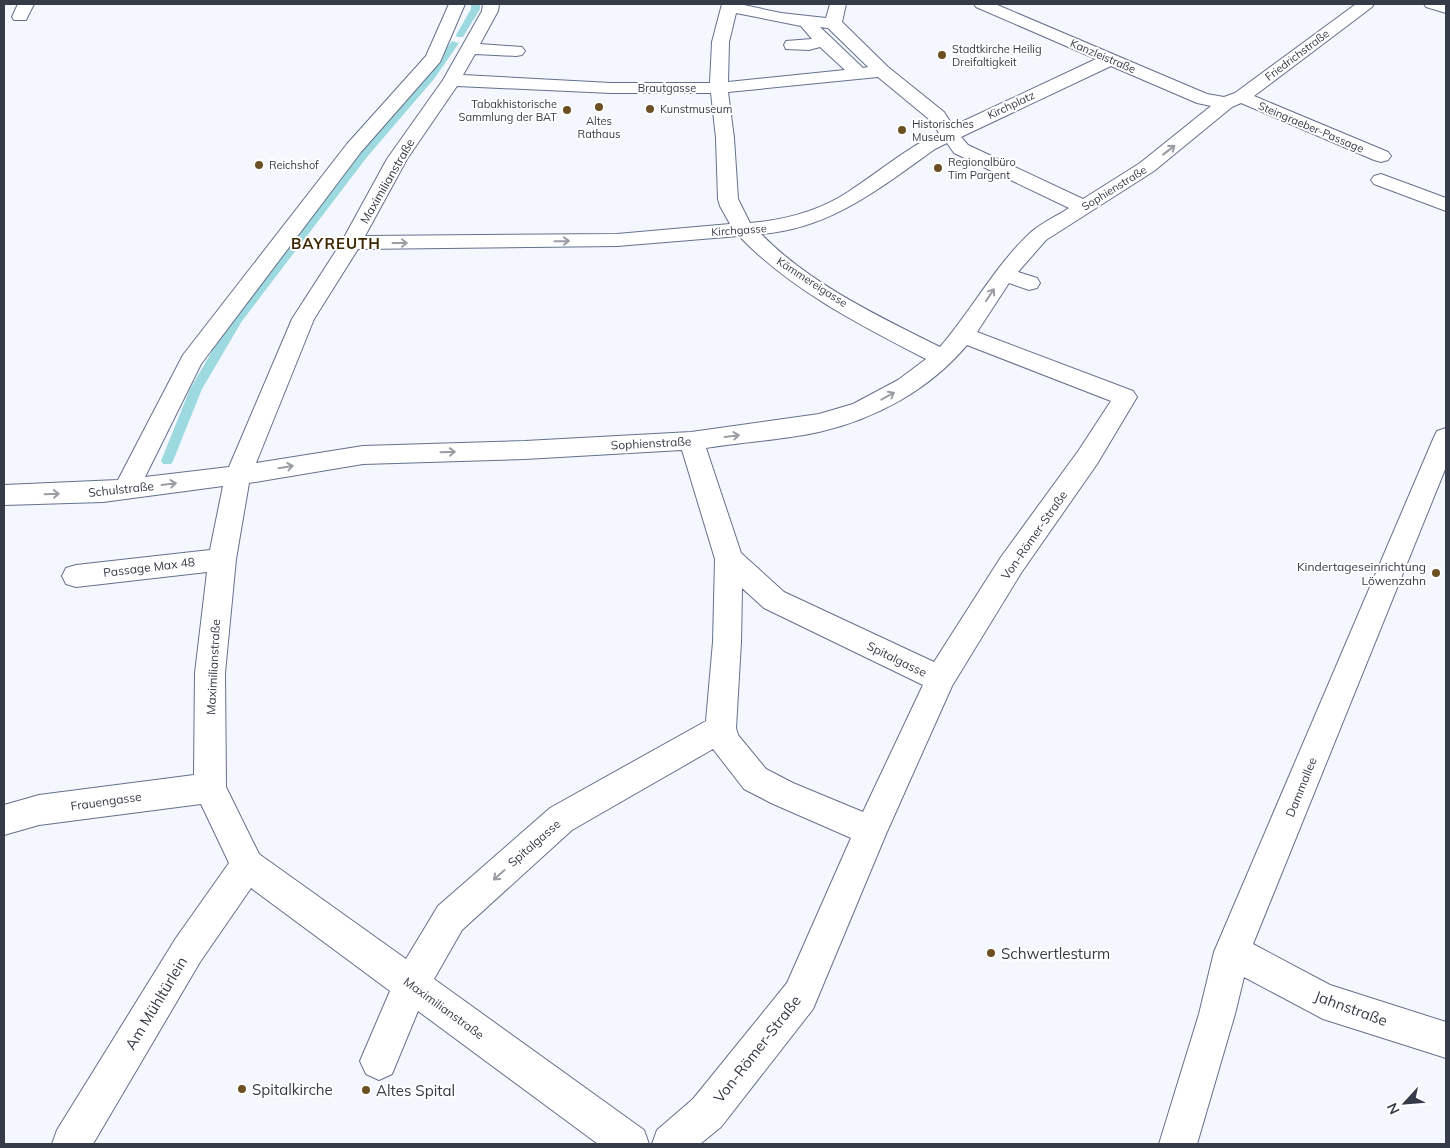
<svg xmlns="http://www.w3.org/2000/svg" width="1450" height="1148" font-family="Mulish,sans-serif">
	<rect width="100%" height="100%" fill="#f5f7fe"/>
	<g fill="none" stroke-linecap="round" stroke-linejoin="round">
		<path fill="#9ddadf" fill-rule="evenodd" d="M471 4H480V9L463 37H457L456 35 471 9Z
			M452 41 459 43 434 79 367 157 242 321 202 389 173 461 171 464H163L161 461 190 389 232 317 360 153 427 75Z"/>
		<defs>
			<path id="minor" d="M18 4H34L26 20H14L12 17Z
				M449 4H465L440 62 361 152 201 364 145 477 229 467 292 319 341 243 387 159 443 80 482 11 483 4H499L498 11 480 44 522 47 525 51 522 55 516 56 475 54 463 75 611 83H710L712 42 722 4H739L781 13 826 18 830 4H846L842 22 888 67 944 112 953 126 1096 59 976 7 974 4H995L1207 94 1224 97 1235 93 1356 4H1374L1372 7 1254 96 1388 152 1391 156 1388 160 1381 162 1374 160 1241 103 1232 107 1154 171 1046 240 1018 272 1037 278 1040 283 1037 288 1029 290 1009 283 977 332 1133 391 1137 397 1097 464 1021 573 952 686 886 834 813 1009 721 1127 700 1144H652L657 1130 693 1099 787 983 851 838 771 803 744 789 713 749 572 830 462 930 434 979 644 1130 649 1144H598L418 1011 392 1074 379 1080 366 1074 360 1061 390 991 251 888 200 962 93 1144H52L57 1130 176 938 229 863 201 804 39 825 4 835V805L39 795 194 775 195 673 207 572 76 587 66 584 62 576 66 568 76 565 210 550 223 486 103 502 4 505V485L118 480 183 355 347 144 426 56ZM736 13 801 26 812 39 786 41 784 45 786 49 809 50 820 47 845 70 728 82 729 42ZM820 27 828 28 868 67 863 68ZM1111 66 1197 103 1211 106 1140 163 1083 199 968 145 961 137ZM878 77 930 120 939 133C906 148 879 172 848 192 819 211 785 220 750 223L738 199 734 138 728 92ZM457 86 611 93H711L716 138 718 199 720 206 730 224 617 234 365 236 407 159ZM947 143 954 153 1069 208C1057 216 1041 223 1030 233 994 267 972 310 940 347 878 316 810 284 761 234 830 229 880 188 935 149ZM739 236C791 290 860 325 926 359L898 380 853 404 819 414 691 432 525 441 363 446 256 463 314 319 358 249 617 246ZM967 345 1111 401 1079 450 1001 557 934 662 784 592 741 553 706 448C743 442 782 440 819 432 876 419 930 389 967 345ZM682 450 715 559 713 642 706 721 550 808 438 906 406 959 259 854 226 787 225 673 236 559 249 483 363 464 525 459ZM742 588 764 608 923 685 863 812 793 783 766 769 738 735 736 728 741 642Z
				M1424 4H1446V13L1426 7Z
				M1381 174 1446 198V211L1374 184 1371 180 1374 176Z
				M1446 428V467L1253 944 1330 985 1446 1022V1058L1323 1019 1244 977 1235 1014 1197 1144H1159L1199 1014 1214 952 1434 437 1437 431Z"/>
		</defs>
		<use href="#minor" stroke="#65708d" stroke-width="2"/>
		<use href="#minor" fill="#fff" fill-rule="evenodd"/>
	</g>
	<defs><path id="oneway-shaft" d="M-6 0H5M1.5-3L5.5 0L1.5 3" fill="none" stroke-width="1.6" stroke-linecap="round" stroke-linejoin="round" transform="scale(1.25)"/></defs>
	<g stroke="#9a9da4">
		<use href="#oneway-shaft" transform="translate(1169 150) rotate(-38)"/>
		<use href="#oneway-shaft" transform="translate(562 241) rotate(-1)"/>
		<use href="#oneway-shaft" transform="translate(400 243)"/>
		<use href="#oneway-shaft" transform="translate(990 295) rotate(-56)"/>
		<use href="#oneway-shaft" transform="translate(888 396) rotate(-29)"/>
		<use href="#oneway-shaft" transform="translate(732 436) rotate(-7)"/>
		<use href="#oneway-shaft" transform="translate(448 452) rotate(-2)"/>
		<use href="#oneway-shaft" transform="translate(286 467) rotate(-9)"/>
		<use href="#oneway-shaft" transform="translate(169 484) rotate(-7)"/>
		<use href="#oneway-shaft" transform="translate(52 494) rotate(-2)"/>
		<use href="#oneway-shaft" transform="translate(499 875) rotate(138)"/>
	</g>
	<g fill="#6c5023" stroke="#fff" stroke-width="2">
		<circle cx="942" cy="55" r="5"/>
		<circle cx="599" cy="107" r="5"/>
		<circle cx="650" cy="109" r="5"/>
		<circle cx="567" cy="110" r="5"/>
		<circle cx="902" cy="130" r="5"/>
		<circle cx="259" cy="165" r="5"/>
		<circle cx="938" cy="168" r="5"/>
		<circle cx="1436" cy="573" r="5"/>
		<circle cx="991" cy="953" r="5"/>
		<circle cx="242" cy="1089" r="5"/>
		<circle cx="366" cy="1090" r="5"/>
	</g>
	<g text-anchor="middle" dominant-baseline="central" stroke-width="4" stroke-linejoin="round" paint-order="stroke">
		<g font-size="11" fill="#363b48" stroke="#fff" text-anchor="start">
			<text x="952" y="49">Stadtkirche Heilig<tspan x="952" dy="13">Dreifaltigkeit</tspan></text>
			<text x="557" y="104" text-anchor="end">Tabakhistorische<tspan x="557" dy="13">Sammlung der BAT</tspan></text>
			<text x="660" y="109">Kunstmuseum</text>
			<text x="599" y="121" text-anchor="middle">Altes<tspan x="599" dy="13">Rathaus</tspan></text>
			<text x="912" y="124">Historisches<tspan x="912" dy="13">Museum</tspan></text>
			<text x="948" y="162">Regionalbüro<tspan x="948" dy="13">Tim Pargent</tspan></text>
			<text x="269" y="165">Reichshof</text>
		</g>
		<g font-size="11" fill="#363b48" stroke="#fff">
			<text transform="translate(1297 55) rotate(-37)">Friedrichstraße</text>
			<text transform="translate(1103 56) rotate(23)">Kanzleistraße</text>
			<text x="667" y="88">Brautgasse</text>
			<text transform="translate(1011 105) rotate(-25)">Kirchplatz</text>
			<text transform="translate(1311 127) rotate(23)">Steingraeber-Passage</text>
			<text transform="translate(1114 188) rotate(-32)">Sophienstraße</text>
			<text transform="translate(739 230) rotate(-4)">Kirchgasse</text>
			<text transform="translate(812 282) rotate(33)">Kämmereigasse</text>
		</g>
		<g font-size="12" fill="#363b48" stroke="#fff">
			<text transform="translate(387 181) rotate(-60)">Maximilianstraße</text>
			<text transform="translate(651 443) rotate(-3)">Sophienstraße</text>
			<text transform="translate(121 489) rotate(-6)">Schulstraße</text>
			<text transform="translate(1034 535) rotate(-55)">Von-Römer-Straße</text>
			<text transform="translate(149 567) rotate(-7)">Passage Max 48</text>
			<text transform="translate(897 659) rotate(26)">Spitalgasse</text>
			<text transform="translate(213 667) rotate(-87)">Maximilianstraße</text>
			<text transform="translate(1301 787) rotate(-68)">Dammallee</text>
			<text transform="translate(106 801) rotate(-8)">Frauengasse</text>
			<text transform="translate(534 843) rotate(-41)">Spitalgasse</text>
			<text transform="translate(444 1008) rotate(36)">Maximilianstraße</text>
		</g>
		<g font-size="12" fill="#363b48" stroke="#fff" text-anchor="end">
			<text x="1426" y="566">Kindertageseinrichtung<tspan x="1426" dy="14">Löwenzahn</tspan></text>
		</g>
		<g font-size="15" font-weight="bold" letter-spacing="1" fill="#3c2700" stroke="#fff">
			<text x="336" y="243">BAYREUTH</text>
		</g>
		<g font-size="15" fill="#363b48" stroke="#fff" text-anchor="start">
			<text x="1001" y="953">Schwertlesturm</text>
			<text x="252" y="1089">Spitalkirche</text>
			<text x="376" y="1090">Altes Spital</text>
		</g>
		<g font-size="15" fill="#363b48" stroke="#fff">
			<text transform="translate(156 1003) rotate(-59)">Am Mühltürlein</text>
			<text transform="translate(1351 1008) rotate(20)">Jahnstraße</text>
			<text transform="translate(757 1049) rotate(-52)">Von-Römer-Straße</text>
		</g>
	</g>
	<rect width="1450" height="1148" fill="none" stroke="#363b48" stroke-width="10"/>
	<g transform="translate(1405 1103) rotate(244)" stroke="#ffffff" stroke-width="4" paint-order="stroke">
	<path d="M0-4L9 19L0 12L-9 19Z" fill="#363b48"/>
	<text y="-8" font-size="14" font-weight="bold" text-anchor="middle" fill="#363b48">N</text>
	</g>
</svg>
